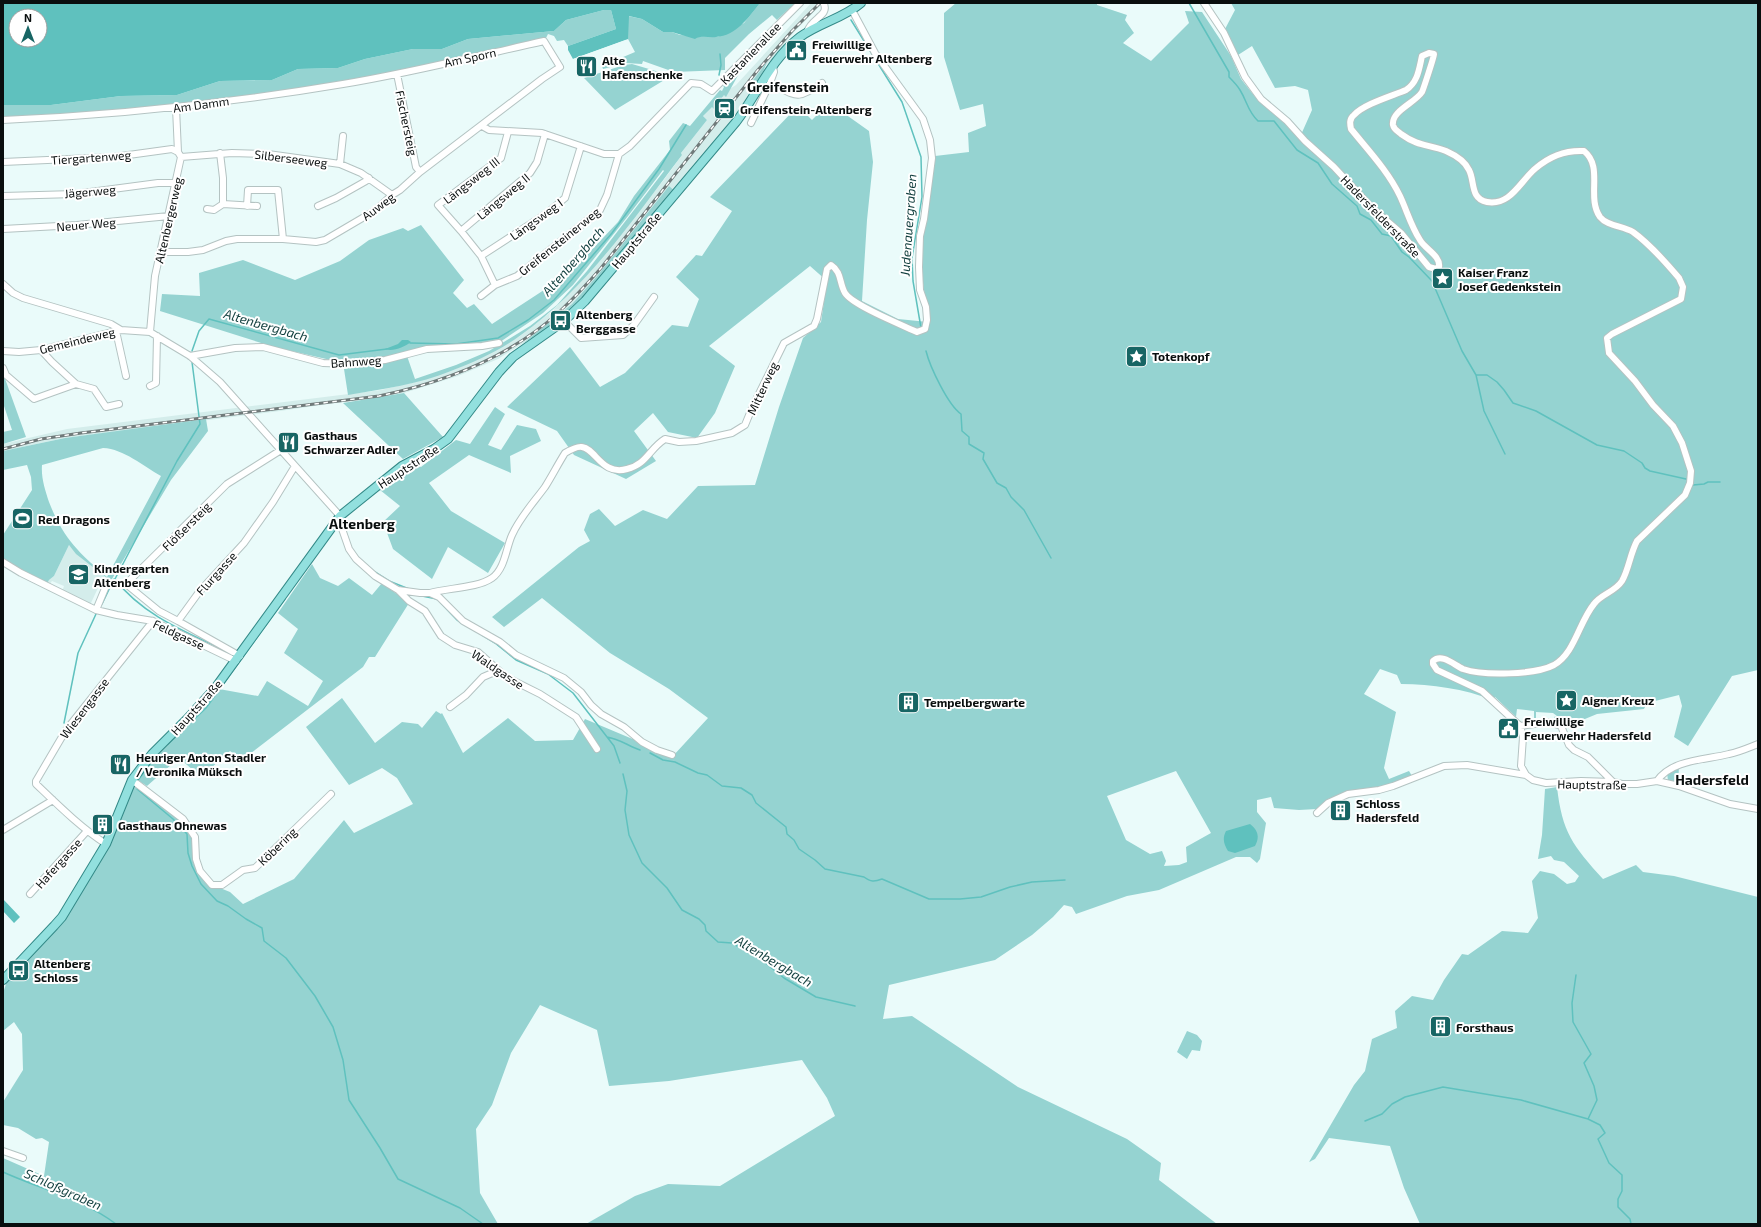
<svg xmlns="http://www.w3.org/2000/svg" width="1761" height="1227" font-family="'Exo 2',sans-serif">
	<rect width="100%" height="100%" fill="#eafbfa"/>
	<path fill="#d4edeb" d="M811 3H823L795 31 747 88 750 91 740 109 675 191 669 186 597 276 572 304 522 344 498 359 458 376 404 393 280 411 65 438 3 451V444L67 429 381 390 415 382 451 371 486 355 520 336 552 311 590 272 663 181 682 155 681 153 707 120 703 116 722 94 736 85Z
		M69 545 101 574 107 578 102 589 98 588 90 605 62 592 64 586 52 581 49 585 47 584 49 580 54 576Z"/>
	<path fill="#95d3d1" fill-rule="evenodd" d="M760 3H795L777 20 772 15 749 34 725 58V70L674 72 643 61 642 64 625 63 603 69 602 66 635 52 628 39V16L642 19 663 32H672L680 35 718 37 744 23Z
		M956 3H1097V5L1127 15 1125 20 1134 33 1123 43 1151 61 1189 23 1185 11 1202 12 1231 56 1241 79 1256 98 1266 107 1280 117 1300 137 1312 110 1308 90 1295 86 1275 88 1252 46 1238 55 1225 29 1235 10 1231 3H1758V670L1732 676 1688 746 1674 737 1682 706 1679 695 1647 703 1644 709 1597 714 1568 726 1555 720 1554 717 1557 716 1553 713 1536 712V718H1534V711L1517 709 1516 717 1495 697 1493 700C1464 689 1432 684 1401 684L1397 675 1380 669 1364 694 1396 712 1384 768 1389 779 1409 771 1412 776 1379 788 1328 799 1317 809 1299 810 1274 808 1271 797 1257 800V812L1266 823 1260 859 1257 863 1250 857H1236L1159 890 1127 896 1076 914 1072 907 1064 905 1053 917 1032 935 995 960 889 985 883 1019 912 1016 1018 1087 1127 1139 1161 1163 1159 1180 1217 1224H586L635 1196 668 1184 720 1186 835 1116 827 1098 802 1060 669 1081 609 1086 597 1030 540 1005 511 1053 492 1105 476 1129 480 1193 498 1224H3V1158L44 1176 49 1142 42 1138 36 1139 18 1128 3 1125V1102L23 1070 22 1034 14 1022 3 1031V993L8 978 58 927 134 783 184 823 194 838 195 863 205 882 230 892 243 904 294 879 344 820 354 833 413 804 397 778 382 768 349 785 306 727 342 698 375 743 402 722 418 724 422 728 436 711 441 714 442 713 463 753 508 718 535 741 573 740 585 719 673 756 708 718 669 689 610 653 542 598 504 627 492 617 579 547 590 541 584 530 590 514 599 509 615 526 643 510 667 519 698 486 755 485 779 407 803 338 821 322 827 281 810 266 709 346 735 366 715 413 697 438 668 432 653 413 634 431 656 461 626 479 574 455 557 431 507 407 570 347 600 387 625 373 672 325 688 327 699 299 676 277 696 255 702 256 732 211 710 197 798 106 812 120 828 104 838 109 869 131 873 162 867 220 862 301 898 319 928 322 921 266 923 230 935 156 969 152 968 133 986 126 983 104 960 110 944 57V13ZM1176 771 1211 833 1186 847 1187 862 1179 865 1164 866 1166 861 1162 851 1150 854 1126 840 1107 796Z
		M604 10H611L616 29 568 46 564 40 557 41 554 36 548 34 546 38 357 80 177 106 3 119V105H51L121 96 177 95 220 81 272 80 298 69 338 68 365 59 413 49H442L468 39 554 31 566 20Z
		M767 62 760 79 750 91 747 88Z
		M632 64 666 74V79L615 110 584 78 624 65Z
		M741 70 726 97 724 95 716 105 718 106 715 110 712 107 703 116 707 120 681 153 682 155C634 218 587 288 521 335 501 350 475 362 451 371 419 384 383 389 348 395L344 369 384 362 407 356 415 379 456 365 489 351 530 326 557 305 587 271 664 171 663 170 628 216 573 285 543 313 500 342 392 355 364 361H335L274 347 160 311 162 294 200 296 199 273 243 260 295 280 340 261 369 240 403 228 408 231 421 225 464 280 453 293 467 308 474 304 492 324 570 273 618 222 634 196 670 150 669 141 683 123 690 126 720 90 722 91 724 87 723 86 730 81Z
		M669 186 675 191 566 316 522 344 572 304 597 276Z
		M3 373 26 437 3 444V432L12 430 3 403Z
		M404 393 443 437 403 459 343 403Z
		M495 407 505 414 488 445 501 450 517 425 536 429 541 441 510 456 511 473 469 455 429 483 451 511 505 543 488 573 448 547 432 579 393 549 383 522 400 506 380 490 406 469 416 464 421 467 456 440 470 444Z
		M206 419 208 431 171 480 109 584 106 582 107 578 76 554 69 545 54 576 49 580 47 584 3 559V535L32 490 31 477 27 465 3 470V451L65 438ZM103 448C124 449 143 466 161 476L107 577C78 552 63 538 49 502 45 490 41 478 42 465Z
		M312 564 320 578 338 586 349 578 372 595 382 583 409 603 375 657H369L363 667 242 760 230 751 201 777 179 758 147 786 136 779 161 747 219 689 258 696 267 681 308 706 323 681 284 653 298 629 278 613Z
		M1679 767 1678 784 1668 781 1667 773Z
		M1557 787C1562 832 1573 846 1603 879L1636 865 1643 872 1674 876 1758 897V1224H1420L1404 1188 1390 1146 1329 1138 1315 1159 1309 1162 1354 1085 1365 1071 1372 1039 1397 1028 1395 1011 1412 996 1433 1000 1444 980 1462 954 1468 955 1502 931 1528 933 1538 918 1532 881 1540 871 1554 874 1567 884 1575 882 1579 876 1564 862 1554 860 1551 856 1538 859 1542 835 1545 789Z
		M1187 1031 1197 1035 1202 1041 1200 1051 1192 1050 1187 1059 1177 1052Z"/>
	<path fill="#5fc1be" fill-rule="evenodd" d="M3 3H760C749 17 736 36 716 37 709 38 701 35 695 39L672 32H663L642 19 629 16 628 39 573 59 568 50V46L616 29 611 10H604L566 20 554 31 468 39 442 49H413L365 59 338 68 298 69 272 80 220 81 177 95 121 96 51 105H3ZM16 16H40V40H16Z
		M402 340H408L411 342C404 347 393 352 385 349L398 344Z
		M1250 824C1258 830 1260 837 1255 846L1235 853 1228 851C1224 844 1222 839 1226 831Z
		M3 899 20 917 14 923 3 911Z"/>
	<path fill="#eafbfa" d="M626 40 627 42 573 61V59Z"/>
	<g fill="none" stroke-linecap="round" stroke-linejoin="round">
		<path stroke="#5fc1be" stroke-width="1.5" d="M1189 3 1229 72V77C1233 81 1237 85 1240 90 1248 103 1247 110 1258 121H1274L1297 150 1318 163 1332 184 1357 206 1360 214 1371 220 1382 234 1391 236 1402 252 1409 257 1432 281 1462 351 1476 375 1484 411 1505 454
			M851 20 902 102 921 157 922 197 912 258 913 281 921 328
			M719 75 721 65 720 54
			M410 343 456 344 498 338 528 320 554 300 612 233 659 169 686 125
			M192 351 199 331 209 319 339 355 387 349
			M926 351C930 367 948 405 961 414L962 431 969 437V444L984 453 983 459 997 483 1006 488 1011 497 1024 510 1051 558
			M192 362 200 424 177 461 115 579C142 615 186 632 226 651
			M1476 375H1487L1497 382 1504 390 1513 403 1536 411 1597 445 1624 451 1642 463 1645 468 1650 471 1686 479
			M1693 485 1704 484 1708 482H1720
			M375 572 389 581 409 589
			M422 596 437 599
			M441 603 457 620 461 623
			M102 604 114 579
			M482 635 495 643 516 660 548 674 573 693 614 746 620 763
			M64 723 78 653 96 614
			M607 737C620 739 628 746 640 750
			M168 744 206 708 285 599
			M650 753 663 760 675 762 698 773 707 775 722 786 741 788 752 795 756 803 786 827 787 834 794 840 799 849 815 860 825 869 864 877C871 882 874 882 882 879L929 899H960L981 897 1010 887 1032 882 1065 880
			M623 774 627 791 625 810 629 835 642 863 667 888 682 910 699 919 705 925 706 931 718 942 732 943 763 961 784 978 816 997 855 1006
			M139 779 158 753
			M137 789 173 819 187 834 188 853 192 866 201 884 217 901 228 906 246 919 262 928 264 941 286 958 315 996 333 1027 343 1060 349 1100 380 1148 398 1179 460 1208 483 1224
			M1576 975 1572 1003 1573 1022 1591 1054 1584 1063 1594 1086 1597 1100 1588 1119
			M1365 1121 1382 1114 1392 1104 1405 1097 1443 1087 1521 1100 1588 1119 1600 1125 1605 1133 1598 1139 1609 1163 1622 1175V1191L1618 1199V1207L1630 1219 1631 1224
			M3 1172C40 1189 83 1199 116 1224"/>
		<defs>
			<path id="minor" d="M1204 3 1224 33 1245 77 1261 99 1287 121 1305 141 1334 167 1372 208 1401 233 1429 267 1436 269 1439 267C1441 256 1425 249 1420 240 1411 226 1407 211 1400 196 1388 171 1368 150 1351 129 1350 124 1349 119 1354 115 1364 104 1392 96 1406 90 1418 82 1419 69 1422 56L1429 53 1434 54C1434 57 1423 90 1422 92 1415 103 1391 111 1393 125 1394 130 1398 131 1401 134 1419 147 1428 144 1446 151 1455 155 1465 161 1469 170 1475 181 1470 199 1487 202 1511 206 1520 181 1536 168 1550 156 1566 150 1584 151 1604 167 1586 197 1600 217 1607 226 1623 226 1633 232 1647 242 1668 265 1679 278L1683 287 1681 299 1612 334 1607 338 1609 353 1635 381 1653 405 1673 426 1682 443 1691 471 1690 483 1685 495 1637 541C1630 554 1629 569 1622 581 1615 592 1601 594 1594 604 1579 622 1575 653 1554 665 1535 675 1483 676 1463 669 1454 665 1442 653 1433 661V664L1437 670 1482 691 1520 726 1523 737 1521 766 1526 775 1533 780 1546 783 1581 781 1613 782 1622 784H1637L1657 781 1679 786 1730 804 1758 809
				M807 32C811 18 829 16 824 4
				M773 65 774 72 770 83C797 96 796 101 822 83
				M397 74 416 167 420 172
				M3 120C117 115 230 103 343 84 410 73 477 56 544 41L560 67 542 79 420 172 400 190 392 195 376 210 325 240 316 242 283 239H237L226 241 203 250 188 252H161
				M751 123 770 83
				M482 126 489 130 542 133 604 154H619
				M220 153 223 178V204L257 206
				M181 157 232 153 268 154 340 164 361 173 392 195
				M3 162 114 157 172 149 178 152
				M340 164 343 136
				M3 196 75 194 158 183H176
				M247 206 248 190H278L283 239
				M318 206 336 198 366 181 369 178
				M207 209 214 210 223 204
				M3 229 77 225 169 216
				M461 231 530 173 537 162 545 134
				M481 256 547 213 565 198 581 146
				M3 284 13 293 23 298 111 324 121 330
				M495 285 481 256 461 231 438 205 501 158 508 132
				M481 296 495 285 517 276 600 210 607 195 619 154 630 146 691 83 701 84 712 91 800 3
				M564 321 581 338 623 335 634 325 654 297
				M116 331 126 376
				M150 332 155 276 181 157 178 152 176 108
				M41 350 52 362 76 384 94 389 106 407 119 404
				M3 351 19 352 41 350 121 330 150 332 190 356 220 382 340 516 341 526 349 549 356 559 375 576 398 590 420 593H430L439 597 463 621 500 642 516 655 564 678 581 692 591 705 601 714 624 727 642 742 657 750 672 755
				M190 356 235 348 263 347 323 363 350 364 385 360 427 349 482 346 499 343
				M3 368 6 375 34 399 76 384
				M150 386 156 383 157 336
				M3 562 21 573 96 610 117 615 153 621 236 661
				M398 590 409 601 425 611 441 636 455 645 478 652 506 677 540 694 576 717 597 749
				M430 593C447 588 478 588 492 578 505 569 506 548 512 535 520 517 534 502 545 487 552 476 558 464 565 453 570 450 577 446 582 447 596 449 602 476 627 469 647 464 649 449 665 439L679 442 696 441 732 433 745 425 752 408 784 343 814 326 817 319 827 269 831 265C842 272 839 283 845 293 852 305 902 325 917 332L925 329 927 320 926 307 920 290 919 267 920 236 924 219 932 158 930 140 923 119 875 53 852 10
				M96 610 106 586
				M178 621 159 611 126 584 227 484 281 450
				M240 656 178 621 199 592 244 543 273 502 295 466
				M450 707 466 695 483 677 497 671
				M1520 726 1549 722 1561 726 1569 745 1574 750 1588 757 1613 782
				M132 780 183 819 195 837 196 859 200 871 212 885H222L243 870 255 868 331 794
				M1657 781C1672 759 1706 760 1729 754 1739 752 1748 748 1758 744
				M1317 813 1328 803 1348 794 1379 790 1393 786 1444 766 1467 765 1526 775
				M3 830 53 800
				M106 844C80 827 59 806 36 784V781L66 730 153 621
				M30 894 87 831
				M3 1151 23 1158"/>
			<path id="major" d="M3 980 54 926 62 917 106 844 132 780 152 754 187 719 216 687 340 516 402 466 434 449 448 439 499 372 513 357 564 321 585 301 736 122C758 93 771 59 800 37 819 23 844 18 861 3"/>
		</defs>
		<use href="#minor" stroke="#b4c3c2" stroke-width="8"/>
		<use href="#major" stroke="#338987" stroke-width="10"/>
		<use href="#minor" stroke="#fff" stroke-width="6"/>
		<use href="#major" stroke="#92e0de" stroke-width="8"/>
		<defs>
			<path id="rail" d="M3 449 41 439 81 433 379 396C445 382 509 358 559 312 574 298 588 283 601 268L757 71 792 31 820 3"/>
		</defs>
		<use href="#rail" stroke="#707a7a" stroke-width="3"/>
		<use href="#rail" stroke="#fff" stroke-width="1.5" stroke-dasharray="4.5" stroke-linecap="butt"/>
	</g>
	<defs>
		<symbol id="civic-square" viewBox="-11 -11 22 22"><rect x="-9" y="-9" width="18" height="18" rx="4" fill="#176564" stroke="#fff"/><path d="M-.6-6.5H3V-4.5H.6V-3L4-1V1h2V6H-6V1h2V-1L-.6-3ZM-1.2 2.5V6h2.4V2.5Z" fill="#fff"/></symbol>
		<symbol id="restaurant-square" viewBox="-11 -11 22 22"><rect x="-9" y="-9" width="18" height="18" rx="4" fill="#176564" stroke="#fff"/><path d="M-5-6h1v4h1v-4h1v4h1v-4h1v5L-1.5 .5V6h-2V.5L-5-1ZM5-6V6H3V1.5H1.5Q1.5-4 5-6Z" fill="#fff"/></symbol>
		<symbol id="station-square" viewBox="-11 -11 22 22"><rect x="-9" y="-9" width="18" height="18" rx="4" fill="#176564" stroke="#fff"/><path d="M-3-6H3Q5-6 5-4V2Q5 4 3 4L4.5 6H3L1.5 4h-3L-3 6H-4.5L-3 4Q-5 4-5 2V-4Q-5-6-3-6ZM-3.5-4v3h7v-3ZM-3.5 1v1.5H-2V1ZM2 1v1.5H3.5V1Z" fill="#fff"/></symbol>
		<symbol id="sight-square" viewBox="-11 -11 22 22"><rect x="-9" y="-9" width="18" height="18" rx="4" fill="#176564" stroke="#fff"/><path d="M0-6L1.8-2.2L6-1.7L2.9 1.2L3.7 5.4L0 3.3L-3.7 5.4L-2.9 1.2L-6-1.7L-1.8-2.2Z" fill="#fff"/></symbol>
		<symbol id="bus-square" viewBox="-11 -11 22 22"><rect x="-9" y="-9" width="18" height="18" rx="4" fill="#176564" stroke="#fff"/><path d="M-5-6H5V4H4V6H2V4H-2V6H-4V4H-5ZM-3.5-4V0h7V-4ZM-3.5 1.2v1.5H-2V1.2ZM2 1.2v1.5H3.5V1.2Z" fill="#fff"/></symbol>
		<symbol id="stadium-square" viewBox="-11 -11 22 22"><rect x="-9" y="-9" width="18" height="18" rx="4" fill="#176564" stroke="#fff"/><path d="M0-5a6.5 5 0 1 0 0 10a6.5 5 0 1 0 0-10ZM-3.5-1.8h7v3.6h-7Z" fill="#fff"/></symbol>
		<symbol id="school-square" viewBox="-11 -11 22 22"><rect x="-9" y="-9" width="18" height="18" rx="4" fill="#176564" stroke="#fff"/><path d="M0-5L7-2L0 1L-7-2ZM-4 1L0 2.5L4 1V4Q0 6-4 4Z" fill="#fff"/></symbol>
		<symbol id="building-square" viewBox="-11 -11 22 22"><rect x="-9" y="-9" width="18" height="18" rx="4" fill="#176564" stroke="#fff"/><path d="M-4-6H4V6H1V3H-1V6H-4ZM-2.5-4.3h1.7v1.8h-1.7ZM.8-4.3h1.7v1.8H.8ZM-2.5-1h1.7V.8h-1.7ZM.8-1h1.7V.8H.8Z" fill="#fff"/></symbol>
	</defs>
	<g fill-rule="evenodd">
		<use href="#civic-square" x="784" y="38" width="25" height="25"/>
		<use href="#restaurant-square" x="574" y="54" width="25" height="25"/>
		<use href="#station-square" x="712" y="96" width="25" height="25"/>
		<use href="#sight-square" x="1430" y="266" width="25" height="25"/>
		<use href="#bus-square" x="548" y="308" width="25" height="25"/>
		<use href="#sight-square" x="1124" y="344" width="25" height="25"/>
		<use href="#restaurant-square" x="276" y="430" width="25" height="25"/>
		<use href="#stadium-square" x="10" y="506" width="25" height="25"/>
		<use href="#school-square" x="66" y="562" width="25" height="25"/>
		<use href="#sight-square" x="1554" y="688" width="25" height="25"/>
		<use href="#building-square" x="896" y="690" width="25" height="25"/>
		<use href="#civic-square" x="1496" y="716" width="25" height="25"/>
		<use href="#restaurant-square" x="108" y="752" width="25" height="25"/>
		<use href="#building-square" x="1328" y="798" width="25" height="25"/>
		<use href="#building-square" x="90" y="812" width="25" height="25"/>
		<use href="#bus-square" x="6" y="958" width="25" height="25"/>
		<use href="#building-square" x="1428" y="1014" width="25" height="25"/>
	</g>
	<g text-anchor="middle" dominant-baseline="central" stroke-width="4" stroke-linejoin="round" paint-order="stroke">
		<g font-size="12" font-weight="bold" fill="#090e0e" stroke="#fff" text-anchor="start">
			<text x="812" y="44">Freiwillige<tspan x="812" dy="14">Feuerwehr Altenberg</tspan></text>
			<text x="602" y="60">Alte<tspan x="602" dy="14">Hafenschenke</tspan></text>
			<text x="740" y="109">Greifenstein-Altenberg</text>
			<text x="1458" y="272">Kaiser Franz<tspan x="1458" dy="14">Josef Gedenkstein</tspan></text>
			<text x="576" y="314">Altenberg<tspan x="576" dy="14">Berggasse</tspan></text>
			<text x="1152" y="356">Totenkopf</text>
			<text x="304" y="435">Gasthaus<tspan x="304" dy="14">Schwarzer Adler</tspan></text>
			<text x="38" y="519">Red Dragons</text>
			<text x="94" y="568">Kindergarten<tspan x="94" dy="14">Altenberg</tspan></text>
			<text x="1582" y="700">Aigner Kreuz</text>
			<text x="924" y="702">Tempelbergwarte</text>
			<text x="1524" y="721">Freiwillige<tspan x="1524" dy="14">Feuerwehr Hadersfeld</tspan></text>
			<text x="136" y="757">Heuriger Anton Stadler<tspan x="136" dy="14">/ Veronika Müksch</tspan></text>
			<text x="1356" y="803">Schloss<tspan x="1356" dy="14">Hadersfeld</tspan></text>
			<text x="118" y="825">Gasthaus Ohnewas</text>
			<text x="34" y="963">Altenberg<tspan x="34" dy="14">Schloss</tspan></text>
			<text x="1456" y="1027">Forsthaus</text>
		</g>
		<g font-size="12" fill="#090e0e" stroke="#fff">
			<text transform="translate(750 53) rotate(-46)">Kastanienallee</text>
			<text transform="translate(470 57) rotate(-12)">Am Sporn</text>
			<text transform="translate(201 104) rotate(-8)">Am Damm</text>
			<text transform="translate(407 123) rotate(78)">Fischersteig</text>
			<text transform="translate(91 157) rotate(-4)">Tiergartenweg</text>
			<text transform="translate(291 158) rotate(7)">Silberseeweg</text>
			<text transform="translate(471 180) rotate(-38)">Längsweg III</text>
			<text transform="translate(90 191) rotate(-5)">Jägerweg</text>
			<text transform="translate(503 196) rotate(-40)">Längsweg II</text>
			<text transform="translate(378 206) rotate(-37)">Auweg</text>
			<text transform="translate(1381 216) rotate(46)">Hadersfelderstraße</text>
			<text transform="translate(536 219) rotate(-36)">Längsweg I</text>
			<text transform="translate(168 220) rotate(-77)">Altenbergerweg</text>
			<text transform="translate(86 224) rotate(-5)">Neuer Weg</text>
			<text transform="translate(636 240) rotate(-50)">Hauptstraße</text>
			<text transform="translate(559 241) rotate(-39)">Greifensteinerweg</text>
			<text transform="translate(77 340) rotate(-14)">Gemeindeweg</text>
			<text transform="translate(356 361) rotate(-4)">Bahnweg</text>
			<text transform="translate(762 388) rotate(-65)">Mitterweg</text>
			<text transform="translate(408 466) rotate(-33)">Hauptstraße</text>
			<text transform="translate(186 526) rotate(-45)">Flößersteig</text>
			<text transform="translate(216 573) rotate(-48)">Flurgasse</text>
			<text transform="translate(179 634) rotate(25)">Feldgasse</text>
			<text transform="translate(498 669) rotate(34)">Waldgasse</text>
			<text transform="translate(196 707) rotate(-48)">Hauptstraße</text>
			<text transform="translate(84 708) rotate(-53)">Wiesengasse</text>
			<text transform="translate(1592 784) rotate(1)">Hauptstraße</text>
			<text transform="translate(277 846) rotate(-44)">Köbering</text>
			<text transform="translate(58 863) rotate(-48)">Hafergasse</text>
		</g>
		<g font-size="13" font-style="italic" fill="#103e3d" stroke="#fff">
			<text transform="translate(908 225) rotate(-86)">Judenauergraben</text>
			<text transform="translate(573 261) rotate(-49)">Altenbergbach</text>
			<text transform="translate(266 325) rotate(16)">Altenbergbach</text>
			<text transform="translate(774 961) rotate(31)">Altenbergbach</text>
			<text transform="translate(63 1189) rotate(24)">Schloßgraben</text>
		</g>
		<g font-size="14" font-weight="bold" fill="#090e0e" stroke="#fff">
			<text x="788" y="86">Greifenstein</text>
			<text x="362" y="523">Altenberg</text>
			<text x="1712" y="779">Hadersfeld</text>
		</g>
	</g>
	<rect width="1761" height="1227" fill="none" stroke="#090e0e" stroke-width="8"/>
	<g transform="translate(28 28)"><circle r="19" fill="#ffffff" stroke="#9d9f9f"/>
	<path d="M0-3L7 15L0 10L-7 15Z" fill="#176564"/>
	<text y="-6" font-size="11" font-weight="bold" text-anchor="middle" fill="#090e0e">N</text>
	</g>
</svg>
